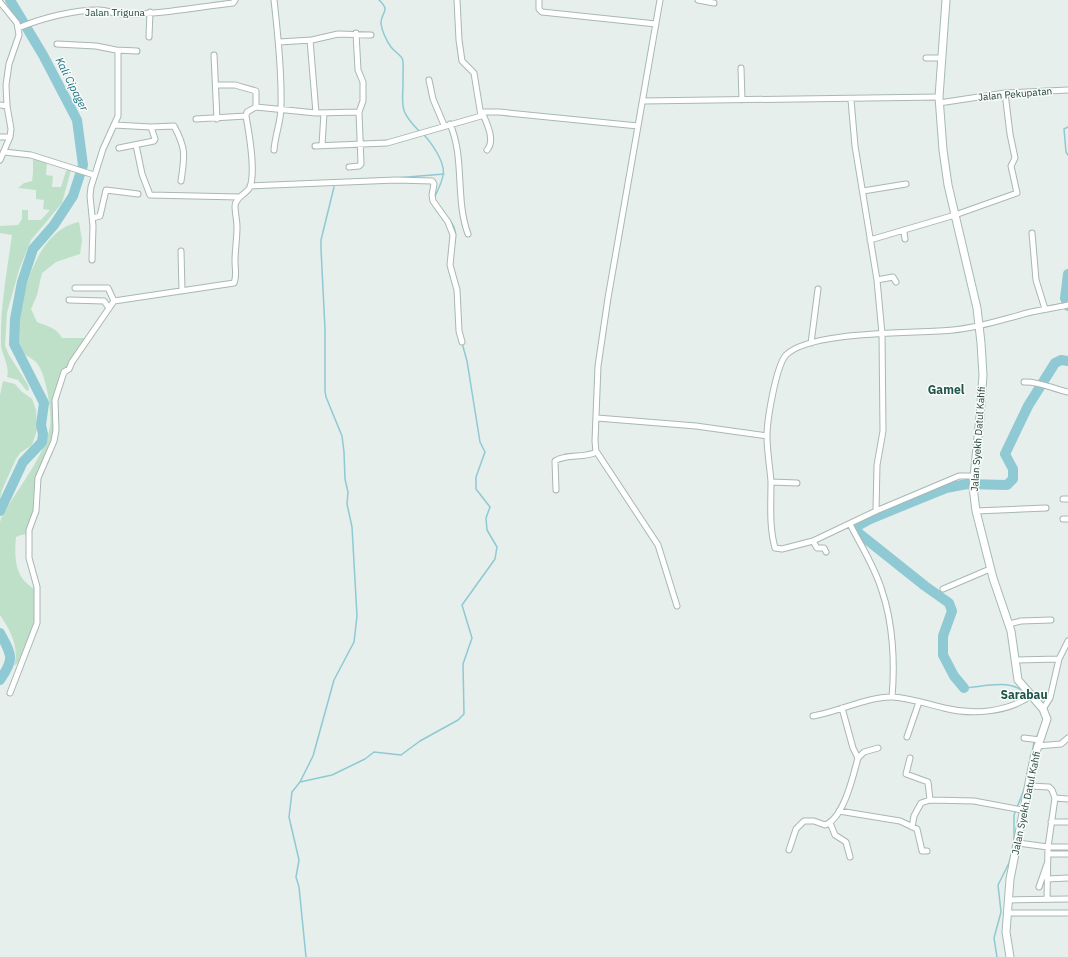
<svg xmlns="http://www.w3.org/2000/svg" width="1068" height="957" font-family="'IBM Plex Sans',sans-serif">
	<rect width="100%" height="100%" fill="#e6efeb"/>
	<path fill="#bfe0c8" d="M33 157 47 162 46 175 53 176 52 187H61L66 171 70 169 71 170 62 203 31 240 19 270 7 313 5 346 9 355 28 385 29 390 27 391 18 380 7 377C10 365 2 356 1 345 0 308 7 271 12 235L0 233V226L18 225 22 219V210H28V220H41L50 210 43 209 44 200 36 199V190L18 188 24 183 32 181 33 173Z
		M79 222 82 240 80 254 56 262 42 273 37 295 31 309 37 322C47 326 57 328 62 338H85L62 373 54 398 55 426 49 445 37 476 34 511 27 534 21 535 16 537C14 558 15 579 35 589V620L21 660 14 666C20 649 10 629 0 615 0 593 0 571 0 549 0 540 0 530 0 522 1 516 7 509 10 503 23 482 47 450 50 426 52 411 46 373 36 362 30 357 22 354 18 346 15 337 18 325 19 316 25 282 41 229 79 222Z
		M3 381 15 384 21 391 32 399 36 410 37 430 32 445 20 453 16 459 2 490 0 499V395Z"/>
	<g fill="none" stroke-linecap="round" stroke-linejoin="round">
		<path stroke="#8ec9d4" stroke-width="1.5" d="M379 0C392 12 380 12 381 24 382 31 387 42 391 47 394 51 399 54 402 58 404 62 403 69 403 74 404 105 396 108 420 132
			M1068 127 1064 129 1066 152 1068 155
			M423 134C431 142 446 163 443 175 442 183 437 191 434 199
			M396 178 444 174
			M451 222C456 229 456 235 455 243
			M964 688C982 687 1007 679 1023 691
			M1032 754 1034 742 1039 732
			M1027 774 1030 762
			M300 782 313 756 334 680 354 642 357 616 352 527 347 504 348 492 345 479 344 452 342 436 326 397 325 391V329L321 249V240L334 187
			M1014 843V815L1025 787
			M306 957 299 887 296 877 299 860 289 817 292 792 300 782 332 775 365 759 374 752 401 755 420 741 458 720 464 714 463 664 472 638 462 605 495 559 497 547 487 530 486 518 490 507 476 489V477L485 452 480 442 467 361 462 343
			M997 957 994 938 1001 912 998 885 1009 863 1012 853"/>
		<path stroke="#8ec9d4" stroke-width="10" d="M1068 274 1065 298 1068 306
			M0 511 23 462 42 442 43 434 41 425 44 403 14 344 15 319 22 282 33 249 54 225 73 196 83 165 77 120 43 55 10 0
			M0 633C12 656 15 658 0 680
			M964 688 954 676 943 655V636L952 611 949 603 925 586 856 531 859 525 870 519 946 488 967 484 1007 485 1013 479V469L1005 454 1028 406 1055 363 1061 360 1068 361"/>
		<defs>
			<path id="street" d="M539 0V9L542 12 656 24
				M698 0 714 3
				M0 2 17 23 19 35 9 64 6 85 7 106 11 129 10 137 0 160
				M18 28C42 18 73 10 99 10 107 10 115 14 123 14 159 15 197 7 233 3L235 0
				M356 33 358 70 363 82V101L359 112
				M149 37 150 12
				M310 40 316 113
				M279 42 312 40 338 34 371 35
				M57 44 96 46 116 50 137 51
				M214 55 217 119
				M926 58H942
				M741 68 742 100
				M429 80 433 99 444 125
				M216 85H235L256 91V107
				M851 100 855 146 877 280 882 334 883 431 877 465 876 511
				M643 101 939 97
				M939 103 1005 93 1068 90
				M0 105 7 106
				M196 119 246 116
				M450 124C465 158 455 199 468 234
				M114 125 151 127 174 126C186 148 185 155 181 181
				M0 137H10
				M136 145 142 174 150 195 239 197
				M322 145 324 113
				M315 146 387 143 481 116 474 73 462 61 459 40 457 0
				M119 148 154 141 155 139 151 127
				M274 150C275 135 281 122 281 107 282 72 278 35 274 0
				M487 150C496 140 486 122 482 112H499L638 126
				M4 152 31 155 94 175
				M250 186 396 180 432 181 434 184 432 195 433 201 448 222 453 235 450 265 457 290 459 331 462 342
				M863 191 906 184
				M93 218 100 216 106 190 138 194
				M904 232 905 239
				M1032 233 1036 280 1045 309
				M870 240 955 215 1017 193 1011 166 1015 158 1010 134 1005 93
				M181 251 182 291
				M92 260 93 226 90 196 91 187 103 149 118 116V51
				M877 280 893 277 896 282
				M75 288H108L114 301
				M69 300 104 301 109 308
				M811 343 818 289
				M1024 382C1039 381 1053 389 1068 392
				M597 418 696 426 767 436
				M596 451 658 545 677 606
				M974 476H959L876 511 813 541 782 549 775 548C769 526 771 504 771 482 770 467 767 452 767 436 767 420 776 366 786 355 811 330 916 334 953 330 976 328 998 321 1020 315 1036 310 1052 309 1068 305
				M771 482 797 483
				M556 490 555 461C567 453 584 459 596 452L595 441 598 366 608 298 660 0
				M1063 499H1068
				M976 511 1046 508
				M1063 519H1068
				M850 524C861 546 875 567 882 591 893 623 895 663 892 697
				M813 541 817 548H824L826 552
				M943 589 990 569
				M1009 624 1021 621 1051 620
				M1015 660 1059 659 1068 641
				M10 693 37 623V587L29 558V530L36 511 38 478 54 441 56 430 55 400 64 372 69 369 72 362 114 301 234 283C237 276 235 269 235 261 235 250 237 239 237 227 237 220 235 213 235 206 236 196 246 195 250 187 256 171 249 133 246 116L247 112 256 107 316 113 359 112 361 164 359 166 349 167
				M842 708 853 748 858 758
				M1043 709 1050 698 1059 659
				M813 716C838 712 869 696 893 697 910 698 927 704 944 708 972 715 1007 713 1032 695
				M907 737 919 702
				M1024 738 1040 740
				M1037 746 1061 744 1068 738
				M910 758 906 774 928 782 930 800 974 801 1022 810
				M1029 786 1049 787 1052 790 1055 798 1048 847 1047 899
				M1055 798 1068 799
				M839 811 900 821 917 829 922 851H927
				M1051 822H1068
				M830 823 835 835 846 842 850 857
				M912 827 914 816 921 803 930 800
				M1018 843 1048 847H1068
				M789 850 796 829 804 821H814L825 825C844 818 853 776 858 758L864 752 878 748
				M1048 854H1068
				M1047 879 1068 878
				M1039 887 1047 864
				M1008 900 1068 899
				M1007 913H1068"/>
			<path id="secondary" d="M946 0 939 97 943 150 948 185 977 308 981 343 983 375 980 417 973 487 976 511 993 578 1011 631 1018 680 1043 709 1047 719 1034 758 1010 879 1006 932 1010 957"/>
		</defs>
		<use href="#street" stroke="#a8b8b2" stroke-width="7"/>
		<use href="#secondary" stroke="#a4bbb3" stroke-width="9"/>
		<use href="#street" stroke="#fff" stroke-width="5"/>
		<use href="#secondary" stroke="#fff" stroke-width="7"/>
	</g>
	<g text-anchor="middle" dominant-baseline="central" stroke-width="3" stroke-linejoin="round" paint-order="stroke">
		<g font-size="10" fill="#24423a" stroke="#f7fbf9">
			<text x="115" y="12">Jalan Triguna</text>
			<text transform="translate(1015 94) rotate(-5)">Jalan Pekupatan</text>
			<text transform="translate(978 439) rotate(-86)">Jalan Syekh Datul Kahfi</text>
			<text transform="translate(1026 803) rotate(-78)">Jalan Syekh Datul Kahfi</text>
		</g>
		<g font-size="11" font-style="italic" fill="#1c6f80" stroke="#f7fbf9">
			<text transform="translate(72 84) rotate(63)">Kali Cipager</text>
		</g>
		<g font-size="12" font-weight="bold" fill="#1f5548" stroke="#f7fbf9">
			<text x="946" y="389">Gamel</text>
			<text x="1024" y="694">Sarabau</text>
		</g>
	</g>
</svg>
